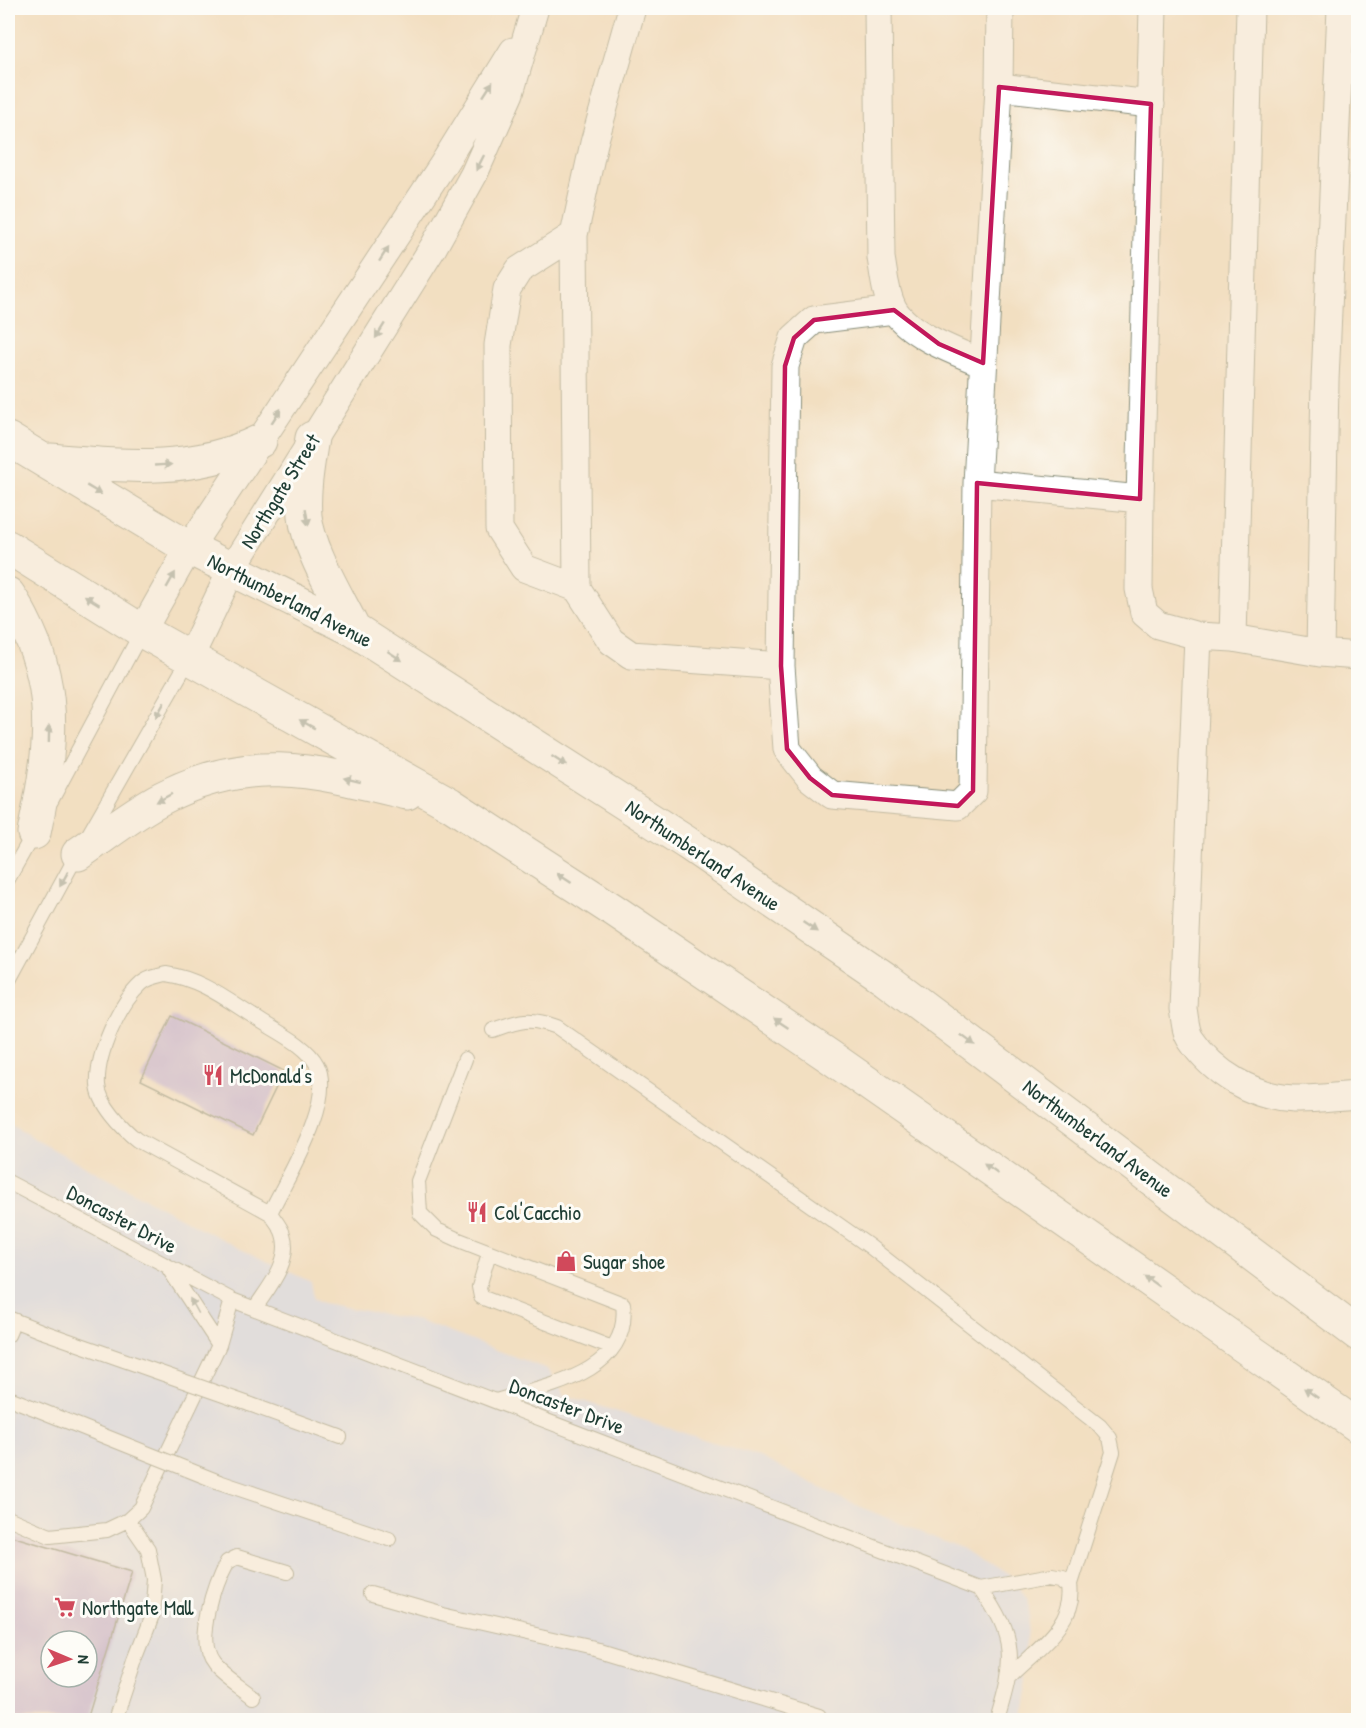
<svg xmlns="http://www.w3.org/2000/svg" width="1366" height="1728" font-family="'Patrick Hand',sans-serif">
	<rect width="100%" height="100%" fill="#fdfcf7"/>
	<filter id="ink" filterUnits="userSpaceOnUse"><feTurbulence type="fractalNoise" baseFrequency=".0167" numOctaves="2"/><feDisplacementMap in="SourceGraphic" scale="12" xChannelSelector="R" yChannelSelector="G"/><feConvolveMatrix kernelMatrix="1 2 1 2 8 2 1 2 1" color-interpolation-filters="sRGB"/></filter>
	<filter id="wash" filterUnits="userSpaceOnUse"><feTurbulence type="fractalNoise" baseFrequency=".008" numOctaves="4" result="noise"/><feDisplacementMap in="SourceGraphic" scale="24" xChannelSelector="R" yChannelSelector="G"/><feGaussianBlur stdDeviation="1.35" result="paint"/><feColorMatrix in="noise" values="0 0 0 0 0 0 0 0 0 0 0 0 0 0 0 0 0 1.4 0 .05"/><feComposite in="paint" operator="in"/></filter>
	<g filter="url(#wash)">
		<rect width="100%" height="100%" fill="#f2dfc1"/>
		<path fill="#cddbfa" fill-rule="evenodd" d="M8 1122 36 1140 232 1245 311 1282 314 1298 323 1303 419 1321 547 1369 565 1395 762 1458 844 1500 961 1549 1010 1582 1022 1599 1028 1616 1033 1663 1023 1720H8ZM51 1641H87V1677H51Z"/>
		<g id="blocks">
			<path fill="#b2a1da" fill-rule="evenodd" d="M172 1016 284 1071 253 1135 141 1080Z
				M8 1535 132 1572 87 1720H8ZM51 1641H87V1677H51Z"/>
		</g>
	</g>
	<g filter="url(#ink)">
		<use href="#blocks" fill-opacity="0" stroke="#888e7a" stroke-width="1.5"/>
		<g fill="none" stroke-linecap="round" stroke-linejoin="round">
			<defs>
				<path id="service" d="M51 801 142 631
					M89 834 189 659
					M8 879 35 831
					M166 974C201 979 227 1000 256 1018 275 1031 306 1044 317 1065 336 1101 286 1179 270 1213L137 1140C123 1129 99 1104 98 1085 96 1055 119 1004 141 984 147 978 158 976 166 974Z
					M8 982 78 853
					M493 1030C520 1020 530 1017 557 1027L869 1246 1100 1426 1110 1438 1113 1452 1071 1584 1063 1577 1052 1575 981 1588
					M465 1059 418 1181 420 1213 437 1230 459 1240 623 1304C632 1374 544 1387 495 1401
					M8 1182 232 1300 981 1588C1018 1641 1015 1660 997 1720
					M489 1253 479 1287 481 1297 612 1348
					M169 1269 219 1345
					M255 1308C269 1287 292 1261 283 1234 281 1227 274 1219 270 1213
					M8 1318 41 1331
					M8 1335 14 1321
					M249 1404 340 1437
					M219 1482 389 1539
					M8 1518 50 1536 107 1530 128 1520 141 1508 219 1345 232 1300
					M373 1594 443 1614 598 1649 819 1716
					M1011 1675C1036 1650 1077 1624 1071 1584
					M253 1697C241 1687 223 1677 213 1664 194 1642 215 1584 227 1562L237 1557 287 1572
					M115 1720 135 1659 151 1618 154 1580 148 1549 128 1520"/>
				<path id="minor" d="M632 8 594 143 574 235 577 588 611 641 631 655 781 666
					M878 8 881 258C884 274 885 293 893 308 907 334 956 352 983 363
					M1153 8 1140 499 1139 589 1144 613 1158 625 1198 636 1233 638 1320 653 1358 656
					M999 87 1151 104
					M574 235 519 270 507 289 498 345 499 529 524 568 577 588
					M894 310 814 320 794 338 785 366 781 666 787 749 810 778 832 795 958 806 973 791 977 483 999 87 1000 8
					M977 483 1140 499
					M142 631 189 548 442 166 513 51
					M1198 636 1183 1009C1185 1018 1185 1032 1191 1040 1213 1073 1253 1097 1293 1099 1314 1100 1337 1096 1358 1095
					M1233 638 1250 8
					M1320 653 1325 381 1341 8
					M189 659 233 567 434 246 474 174 510 93 535 8"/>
				<path id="secondary" d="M312 438C308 464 303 490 305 516 309 551 338 597 354 630
					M8 439 189 548 354 630 687 843 886 979 1358 1334
					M50 460C122 466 193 474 260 441
					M8 547 142 631 450 804 613 910 829 1056 1358 1426
					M8 594C16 605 22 617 28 630 60 699 49 760 34 833
					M78 854C106 835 133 813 162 798 250 752 317 771 407 793"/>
			</defs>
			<use href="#service" stroke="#888e7a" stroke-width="16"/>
			<use href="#minor" stroke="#888e7a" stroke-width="29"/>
			<use href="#secondary" stroke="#888e7a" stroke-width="35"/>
			<use href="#service" stroke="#fff" stroke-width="14"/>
			<use href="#minor" stroke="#fff" stroke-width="27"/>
			<use href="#secondary" stroke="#fff" stroke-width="33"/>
			<defs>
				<path id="service-bridge" d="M41 1331 249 1404
					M9 1398 219 1482"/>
			</defs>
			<use href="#service-bridge" stroke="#888e7a" stroke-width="16" stroke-linecap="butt"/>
			<use href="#service-bridge" stroke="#fff" stroke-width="14"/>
		</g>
		<defs><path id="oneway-solid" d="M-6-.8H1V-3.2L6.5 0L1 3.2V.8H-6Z" transform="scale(1.5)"/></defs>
		<g fill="#8f9e9a">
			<use href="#oneway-solid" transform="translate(488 89) rotate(-57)"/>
			<use href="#oneway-solid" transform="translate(480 163) rotate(117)"/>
			<use href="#oneway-solid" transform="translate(384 254) rotate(-57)"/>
			<use href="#oneway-solid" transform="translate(380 331) rotate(122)"/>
			<use href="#oneway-solid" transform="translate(276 416) rotate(-57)"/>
			<use href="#oneway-solid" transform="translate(163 465) rotate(-3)"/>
			<use href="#oneway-solid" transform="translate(94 490) rotate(31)"/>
			<use href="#oneway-solid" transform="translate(307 517) rotate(81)"/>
			<use href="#oneway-solid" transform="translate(171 580) rotate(-60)"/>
			<use href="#oneway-solid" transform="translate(92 600) rotate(-148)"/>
			<use href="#oneway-solid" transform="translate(395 656) rotate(33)"/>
			<use href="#oneway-solid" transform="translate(160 710) rotate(120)"/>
			<use href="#oneway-solid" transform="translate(307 724) rotate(-151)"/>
			<use href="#oneway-solid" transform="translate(49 734) rotate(-89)"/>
			<use href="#oneway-solid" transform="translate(559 761) rotate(33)"/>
			<use href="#oneway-solid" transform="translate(352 780) rotate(-166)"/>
			<use href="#oneway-solid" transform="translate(164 798) rotate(152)"/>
			<use href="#oneway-solid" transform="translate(564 878) rotate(-147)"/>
			<use href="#oneway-solid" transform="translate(64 879) rotate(119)"/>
			<use href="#oneway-solid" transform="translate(810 927) rotate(34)"/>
			<use href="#oneway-solid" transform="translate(781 1023) rotate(-146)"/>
			<use href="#oneway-solid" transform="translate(968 1040) rotate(37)"/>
			<use href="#oneway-solid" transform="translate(991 1169) rotate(-145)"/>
			<use href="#oneway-solid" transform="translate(1151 1281) rotate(-145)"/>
			<use href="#oneway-solid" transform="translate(194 1306) rotate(-119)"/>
			<use href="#oneway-solid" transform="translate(1311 1393) rotate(-145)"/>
		</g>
	</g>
	<path d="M0 0H1366V1728H0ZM999 87 1151 104 1140 499 977 483 973 791 958 806 832 795 810 778 787 749 781 666 785 366 794 338 814 320 894 310 939 344 983 363Z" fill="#f2dfc1" fill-opacity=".55" fill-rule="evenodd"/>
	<path fill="none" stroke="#c2185b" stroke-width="4.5" stroke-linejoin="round" d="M999 87 1151 104 1140 499 977 483 973 791 958 806 832 795 810 778 787 749 781 666 785 366 794 338 814 320 894 310 939 344 983 363Z"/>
	<defs>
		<symbol id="restaurant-bare" viewBox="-9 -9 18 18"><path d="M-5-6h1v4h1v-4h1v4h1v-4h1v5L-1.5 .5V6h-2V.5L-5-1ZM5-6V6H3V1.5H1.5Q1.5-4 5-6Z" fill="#d1495b" stroke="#fdfcf7" stroke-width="2.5" paint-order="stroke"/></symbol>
		<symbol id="shop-bare" viewBox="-9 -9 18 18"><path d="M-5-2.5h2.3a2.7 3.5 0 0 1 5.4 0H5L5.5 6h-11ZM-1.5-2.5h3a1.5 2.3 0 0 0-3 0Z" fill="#d1495b" stroke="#fdfcf7" stroke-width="2.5" paint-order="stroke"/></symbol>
		<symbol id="supermarket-bare" viewBox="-9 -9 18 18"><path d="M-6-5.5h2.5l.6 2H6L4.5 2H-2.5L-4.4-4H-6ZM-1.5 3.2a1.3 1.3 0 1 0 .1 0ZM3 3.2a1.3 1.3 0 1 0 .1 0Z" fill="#d1495b" stroke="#fdfcf7" stroke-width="2.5" paint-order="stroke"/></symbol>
	</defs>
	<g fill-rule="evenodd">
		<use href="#restaurant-bare" x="198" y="1060" width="30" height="30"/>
		<use href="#restaurant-bare" x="462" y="1197" width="30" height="30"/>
		<use href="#shop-bare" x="551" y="1246" width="30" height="30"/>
		<use href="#supermarket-bare" x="50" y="1592" width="30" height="30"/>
	</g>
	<g text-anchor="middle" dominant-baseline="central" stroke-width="6" stroke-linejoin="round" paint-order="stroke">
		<g font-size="21" fill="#1f3d34" stroke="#fdfcf7">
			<text transform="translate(280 491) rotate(-58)">Northgate Street</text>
			<text transform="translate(290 600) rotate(27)">Northumberland Avenue</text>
			<text transform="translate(703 855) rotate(34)">Northumberland Avenue</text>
			<text transform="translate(1098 1138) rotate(37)">Northumberland Avenue</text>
			<text transform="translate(122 1219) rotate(28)">Doncaster Drive</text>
			<text transform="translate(567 1406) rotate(21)">Doncaster Drive</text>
		</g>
		<g font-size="21" fill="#1f3d34" stroke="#fdfcf7" text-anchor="start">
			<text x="230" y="1075">McDonald's</text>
			<text x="494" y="1212">Col'Cacchio</text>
			<text x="583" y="1261">Sugar shoe</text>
			<text x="82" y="1607">Northgate Mall</text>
		</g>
	</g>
	<rect width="1366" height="1728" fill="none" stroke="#fdfcf7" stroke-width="30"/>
	<g transform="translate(69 1659) rotate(92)"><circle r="28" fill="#fdfcf7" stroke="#a4b0a9" stroke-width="1.5"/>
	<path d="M0-4.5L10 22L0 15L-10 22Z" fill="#d1495b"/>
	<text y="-9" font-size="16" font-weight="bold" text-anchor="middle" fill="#1f3d34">N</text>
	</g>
</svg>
